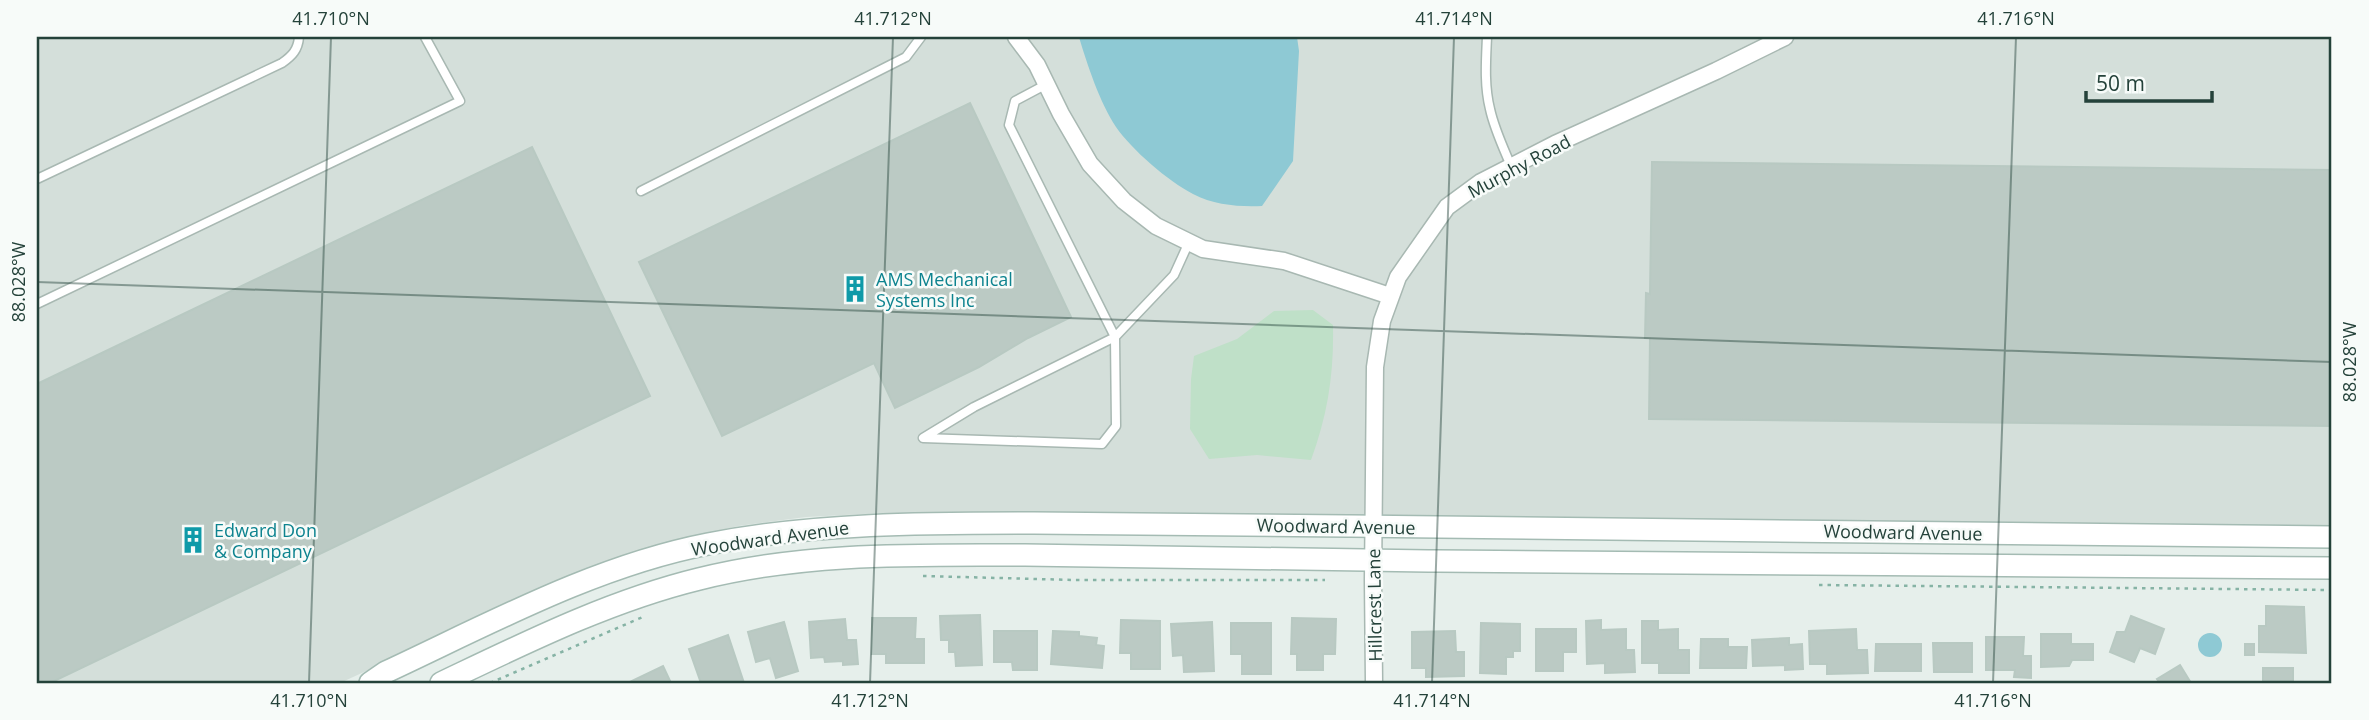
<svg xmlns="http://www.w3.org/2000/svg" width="2369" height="720" font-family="'Open Sans',sans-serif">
	<rect width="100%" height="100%" fill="#e6efeb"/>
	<path fill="#d4dfda" d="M37 37H2332V528L883 513 806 517 738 526 634 552 586 570 340 683H37Z"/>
	<path fill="#bfe0c8" d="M1313 310 1333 325C1334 373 1328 414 1311 460L1257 455 1209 459 1190 429 1191 379 1194 356 1237 339 1274 311Z"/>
	<path fill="#8ec9d4" d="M1079 37H1297L1299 51 1293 161 1262 206C1239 207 1214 205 1193 194 1168 181 1132 150 1116 127 1100 103 1087 64 1079 37Z
		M2198 645a12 12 0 1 1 24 0a12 12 0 1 1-24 0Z"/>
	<path fill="#bbcac4" stroke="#b8c9c2" stroke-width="2" d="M970 103 1071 317 1028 338 979 367 895 408 874 363 722 436 639 262Z
		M532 147 650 396 50 683H37V384Z
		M1652 162 2332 170V426L1649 419 1650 338H1645L1646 293 1650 294Z
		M2266 606 2304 607 2306 653 2259 652V626H2266Z
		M980 615 982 665 956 666 955 652H949V640H941L940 616Z
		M2131 616 2164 629 2155 654 2140 648 2134 662 2110 652 2117 632H2125Z
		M872 618H916L915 639H924V663H886V654H872Z
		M1292 618 1336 619 1335 654H1323V670H1297V654H1291Z
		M845 619 847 640H856L858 664 843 665V661L825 662 824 657 811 658 809 622Z
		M1121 620 1160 621V669H1131V653H1120Z
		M1601 620V630L1626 629V650H1634L1635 672 1605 673V663L1587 664 1586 621Z
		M1642 621H1658V630L1678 629V650H1689V673H1659V663H1642Z
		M784 622 798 671 776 678 770 658 756 662 748 632Z
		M1212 622 1214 671 1184 672 1183 655 1173 656 1171 624Z
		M1231 623H1271V674H1242V654H1231Z
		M1481 623 1520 624V651H1513V657H1506V674L1480 673Z
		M1536 629H1576V652H1563V671H1536Z
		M1856 629 1857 650H1867L1868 673 1827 674V664H1810L1809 631Z
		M994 631H1037V670H1013L1012 662H994Z
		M1053 631 1079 632V636L1097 638 1096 645 1104 646 1102 668 1051 664Z
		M1455 631 1456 652H1464V676L1426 677V668H1412V632Z
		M2041 634H2071V644H2093V660H2072L2069 666 2041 667Z
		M728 635 744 683H713L712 681 701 683 689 649Z
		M1986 637H2024L2023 656H2031V678L2014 677 2015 670H1986Z
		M1789 638V645L1802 644 1803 669 1785 670V665L1753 666 1752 640Z
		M1701 639H1728V647H1747L1746 668H1700Z
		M1933 643H1972V672H1934Z
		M1876 644H1921V671H1875Z
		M2245 644H2254V655H2245Z
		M2180 665 2191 683H2160L2157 679Z
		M663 666 671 683H630V682Z
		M2263 668H2293V682L2306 683H2263Z"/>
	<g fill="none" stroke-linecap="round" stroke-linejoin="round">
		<defs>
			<path id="lane" d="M1487 37C1486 60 1484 85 1490 109 1494 128 1503 147 1511 166
				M1047 84 1015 101 1009 125 1115 337 974 407 923 438 1102 444 1116 426 1115 337 1174 275 1189 242
				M37 179 282 63C292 56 298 50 299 37
				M641 191 906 57 921 37
				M37 304 460 101 425 37"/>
			<path id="street" d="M1016 37 1037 65 1061 114 1090 164 1124 201 1156 226 1203 249 1284 261 1390 296
				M1374 683 1373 580 1375 367 1382 321 1398 277 1447 207 1481 182 1555 144 1716 71 1785 37"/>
			<path id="secondary" d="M370 683 386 672C489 624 595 566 708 544 815 523 924 523 1034 523 1139 523 1245 525 1351 526 1678 531 2005 533 2332 537
				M441 683C525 643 609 601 699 579 806 552 916 555 1025 555 1162 556 1300 560 1438 561 1736 563 2034 566 2332 568"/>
		</defs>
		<use href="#lane" stroke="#a8b8b2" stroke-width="11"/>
		<use href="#street" stroke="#a8b8b2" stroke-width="19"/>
		<use href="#secondary" stroke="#a4bbb3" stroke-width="24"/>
		<path stroke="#86b3a5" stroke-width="2.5" stroke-dasharray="3.5 5" stroke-linecap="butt" d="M923 576 1075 580H1325
			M1819 585 2332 590
			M490 683 645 616"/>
		<use href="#lane" stroke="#fff" stroke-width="8"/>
		<use href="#street" stroke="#fff" stroke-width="16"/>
		<use href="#secondary" stroke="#fff" stroke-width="21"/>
	</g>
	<path fill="none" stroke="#24423a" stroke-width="2" stroke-opacity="0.45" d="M37 282 2332 362M309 683 331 37M870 683 893 37M1432 683 1454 37M1993 683 2016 37"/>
	<defs>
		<symbol id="building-bare" viewBox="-9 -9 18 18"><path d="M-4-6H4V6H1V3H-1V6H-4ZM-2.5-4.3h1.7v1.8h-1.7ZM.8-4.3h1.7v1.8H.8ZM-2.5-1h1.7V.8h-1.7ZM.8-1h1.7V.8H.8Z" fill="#0f9aa8" stroke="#f7fbf9" stroke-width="2.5" paint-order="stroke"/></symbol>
	</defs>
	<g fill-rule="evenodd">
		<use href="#building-bare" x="836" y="270" width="38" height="38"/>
		<use href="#building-bare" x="174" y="521" width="38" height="38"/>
	</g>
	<g text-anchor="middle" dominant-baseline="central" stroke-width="5" stroke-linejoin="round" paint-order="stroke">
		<g font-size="18" fill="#24423a" stroke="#f7fbf9">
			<text transform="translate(1519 166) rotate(-28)">Murphy Road</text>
			<text transform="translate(1336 526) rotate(1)">Woodward Avenue</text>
			<text transform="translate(1903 532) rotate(1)">Woodward Avenue</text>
			<text transform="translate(770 538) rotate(-8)">Woodward Avenue</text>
			<text transform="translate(1374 605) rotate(-91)">Hillcrest Lane</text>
		</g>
		<g font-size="18" fill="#0d838f" stroke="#f7fbf9" text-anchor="start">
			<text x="876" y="279">AMS Mechanical<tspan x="876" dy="21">Systems Inc</tspan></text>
			<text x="214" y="530">Edward Don<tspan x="214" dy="21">&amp; Company</tspan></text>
		</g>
	</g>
	<rect width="2369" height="720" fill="none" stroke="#f7fbf9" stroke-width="77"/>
	<path d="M2086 91v10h126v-10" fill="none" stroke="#24423a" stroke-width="3.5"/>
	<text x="2096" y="91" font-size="21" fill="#24423a" stroke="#f7fbf9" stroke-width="5" paint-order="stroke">50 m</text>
	<rect x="38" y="38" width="2292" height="644" fill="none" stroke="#24423a" stroke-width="2.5"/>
	<g font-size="18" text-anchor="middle" fill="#24423a">
		<text x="331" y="25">41.710°N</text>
		<text x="893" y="25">41.712°N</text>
		<text x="1454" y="25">41.714°N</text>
		<text x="2016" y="25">41.716°N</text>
		<text transform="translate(19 282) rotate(-90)" y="6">88.028°W</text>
		<text transform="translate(2350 362) rotate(-90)" y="6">88.028°W</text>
		<text x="309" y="707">41.710°N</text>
		<text x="870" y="707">41.712°N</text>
		<text x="1432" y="707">41.714°N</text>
		<text x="1993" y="707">41.716°N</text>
	</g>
</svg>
